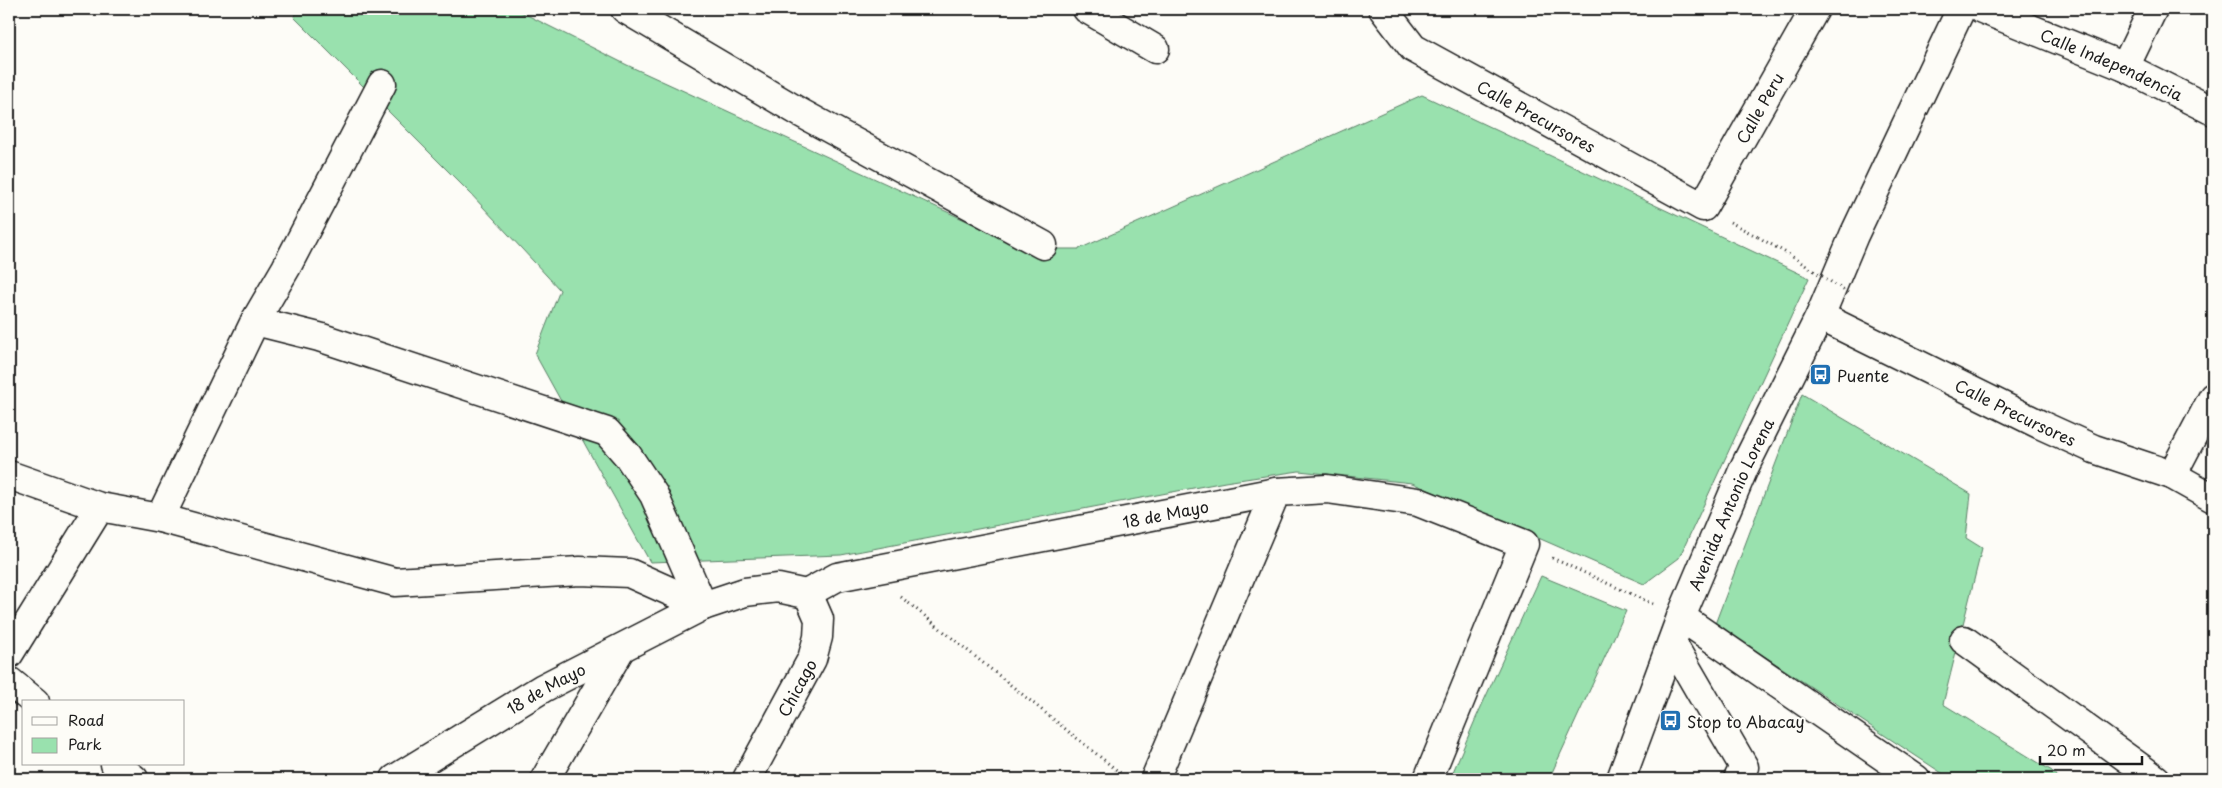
<svg xmlns="http://www.w3.org/2000/svg" width="2222" height="788" font-family="'Playpen Sans',sans-serif">
	<rect width="100%" height="100%" fill="#fdfcf7"/>
	<filter id="ink" filterUnits="userSpaceOnUse"><feTurbulence type="fractalNoise" baseFrequency=".02" numOctaves="2"/><feDisplacementMap in="SourceGraphic" scale="10" xChannelSelector="R" yChannelSelector="G"/><feConvolveMatrix kernelMatrix="1 2 1 2 8 2 1 2 1" color-interpolation-filters="sRGB"/></filter>
	<g filter="url(#ink)">
		<path fill="#99e1ae" stroke="#5a7e65" d="M297 9H515L627 65 1028 249H1079L1422 95 1809 278 1679 558 1644 584 1412 483 1299 471 1225 482 841 555 650 562 535 354 560 290 470 193 294 17Z
			M1802 394 1971 494 1966 538 1982 548 1943 704 2052 771 2059 779H1951L1715 624Z
			M1541 576 1626 611 1549 779H1450L1476 718Z"/>
		<g fill="none" stroke-linecap="round" stroke-linejoin="round">
			<defs>
				<g id="minor">
					<path d="M625 9 801 113 1043 245"/>
					<path d="M1087 9 1155 49"/>
					<path id="s1" d="M1383 9 1413 48 1703 207 1815 9"/>
					<path id="s2" d="M1982 9 2125 67 2213 111"/>
					<path d="M2125 67 2153 9"/>
					<path d="M255 321 319 337 607 432 628 456 654 495 703 606"/>
					<path d="M9 475 100 507 160 518 395 582 580 571 629 573 703 606"/>
					<path d="M2172 475 2213 397"/>
					<path d="M160 518 255 321 286 268 382 84"/>
					<path id="s3" d="M806 594 837 577 1276 492 1327 489 1418 502 1524 544 1428 779"/>
					<path d="M1681 617 1916 779"/>
					<path d="M1964 640 2156 779"/>
					<path d="M1672 643 1744 767 1738 779"/>
					<path d="M9 654 100 507"/>
					<path d="M9 681 35 702"/>
					<path d="M115 764 134 779"/>
					<path id="s4" d="M395 779 543 688 703 606 745 592 778 588 806 594"/>
					<path d="M545 779 620 650"/>
					<path id="s5" d="M747 779 812 659 818 637 819 619 809 596 806 594"/>
					<path d="M1155 779 1276 492"/>
				</g>
				<g id="major">
					<path id="s6" d="M1820 316 2041 425 2094 449 2172 475 2213 498"/>
				</g>
				<g id="highway">
					<path id="s7" d="M1621 779 1681 617 1744 468 1820 316 1854 235 1961 9"/>
				</g>
			</defs>
			<use href="#minor" stroke="#1c1c1c" stroke-width="31"/>
			<use href="#major" stroke="#1c1c1c" stroke-width="31"/>
			<use href="#highway" stroke="#1c1c1c" stroke-width="31"/>
			<path stroke="#1c1c1c" stroke-width="3" stroke-dasharray="1 4" stroke-linecap="butt" d="M1730 222 1758 237
				M1552 558 1653 604
				M901 597 1124 776"/>
			<use href="#minor" stroke="#fdfcf7" stroke-width="28"/>
			<use href="#major" stroke="#fdfcf7" stroke-width="28"/>
			<use href="#highway" stroke="#fdfcf7" stroke-width="28"/>
			<path stroke="#1c1c1c" stroke-width="3" stroke-dasharray="1 4" stroke-linecap="butt" d="M1758 237 1788 254 1851 295"/>
		</g>
	</g>
	<defs>
		<symbol id="bus-square" viewBox="-11 -11 22 22"><rect x="-9" y="-9" width="18" height="18" rx="4" fill="#1f6fb2" stroke="#fdfcf7"/><path d="M-5-6H5V4H4V6H2V4H-2V6H-4V4H-5ZM-3.5-4V0h7V-4ZM-3.5 1.2v1.5H-2V1.2ZM2 1.2v1.5H3.5V1.2Z" fill="#fff"/></symbol>
	</defs>
	<g fill-rule="evenodd">
		<use href="#bus-square" x="1808" y="362" width="25" height="25"/>
		<use href="#bus-square" x="1658" y="708" width="25" height="25"/>
	</g>
	<g text-anchor="middle" dominant-baseline="central" stroke-width="4" stroke-linejoin="round" paint-order="stroke">
		<g font-size="16" fill="#1c1c1c" stroke="#fdfcf7">
			<text stroke="none"><textPath href="#s2" startOffset="141">Calle Independencia</textPath></text>
			<text stroke="none"><textPath href="#s1" startOffset="494">Calle Peru</textPath></text>
			<text stroke="none"><textPath href="#s1" startOffset="190">Calle Precursores</textPath></text>
			<text stroke="none"><textPath href="#s6" startOffset="218">Calle Precursores</textPath></text>
			<text stroke="none"><textPath href="#s7" startOffset="296">Avenida Antonio Lorena</textPath></text>
			<text stroke="none"><textPath href="#s3" startOffset="370">18 de Mayo</textPath></text>
			<text stroke="none"><textPath href="#s5" startOffset="104">Chicago</textPath></text>
			<text stroke="none"><textPath href="#s4" startOffset="176">18 de Mayo</textPath></text>
		</g>
		<g font-size="16" fill="#1c1c1c" stroke="#fdfcf7" text-anchor="start">
			<text x="1837" y="375">Puente</text>
			<text x="1687" y="721">Stop to Abacay</text>
		</g>
	</g>
	<rect width="2222" height="788" fill="none" stroke="#fdfcf7" stroke-width="30"/>
	<rect x="15" y="15" width="2192" height="758" fill="none" stroke="#1c1c1c" stroke-width="2" filter="url(#ink)"/>
	<rect x="22" y="700" width="162" height="65" fill="#fdfcf7" stroke="#a3a29f"/>
	<rect x="32" y="717" width="25" height="8" fill="#fdfcf7" stroke="#a3a29f"/>
	<text x="68" y="726" font-size="15" fill="#1c1c1c">Road</text>
	<rect x="32" y="738" width="25" height="15" fill="#99e1ae" stroke="#a3a29f"/>
	<text x="68" y="750" font-size="15" fill="#1c1c1c">Park</text>
	<path d="M2040 756v8h102v-8" fill="none" stroke="#1c1c1c" stroke-width="2.5"/>
	<text x="2047" y="756" font-size="15" fill="#1c1c1c" stroke="#fdfcf7" stroke-width="4" paint-order="stroke">20 m</text>
</svg>
